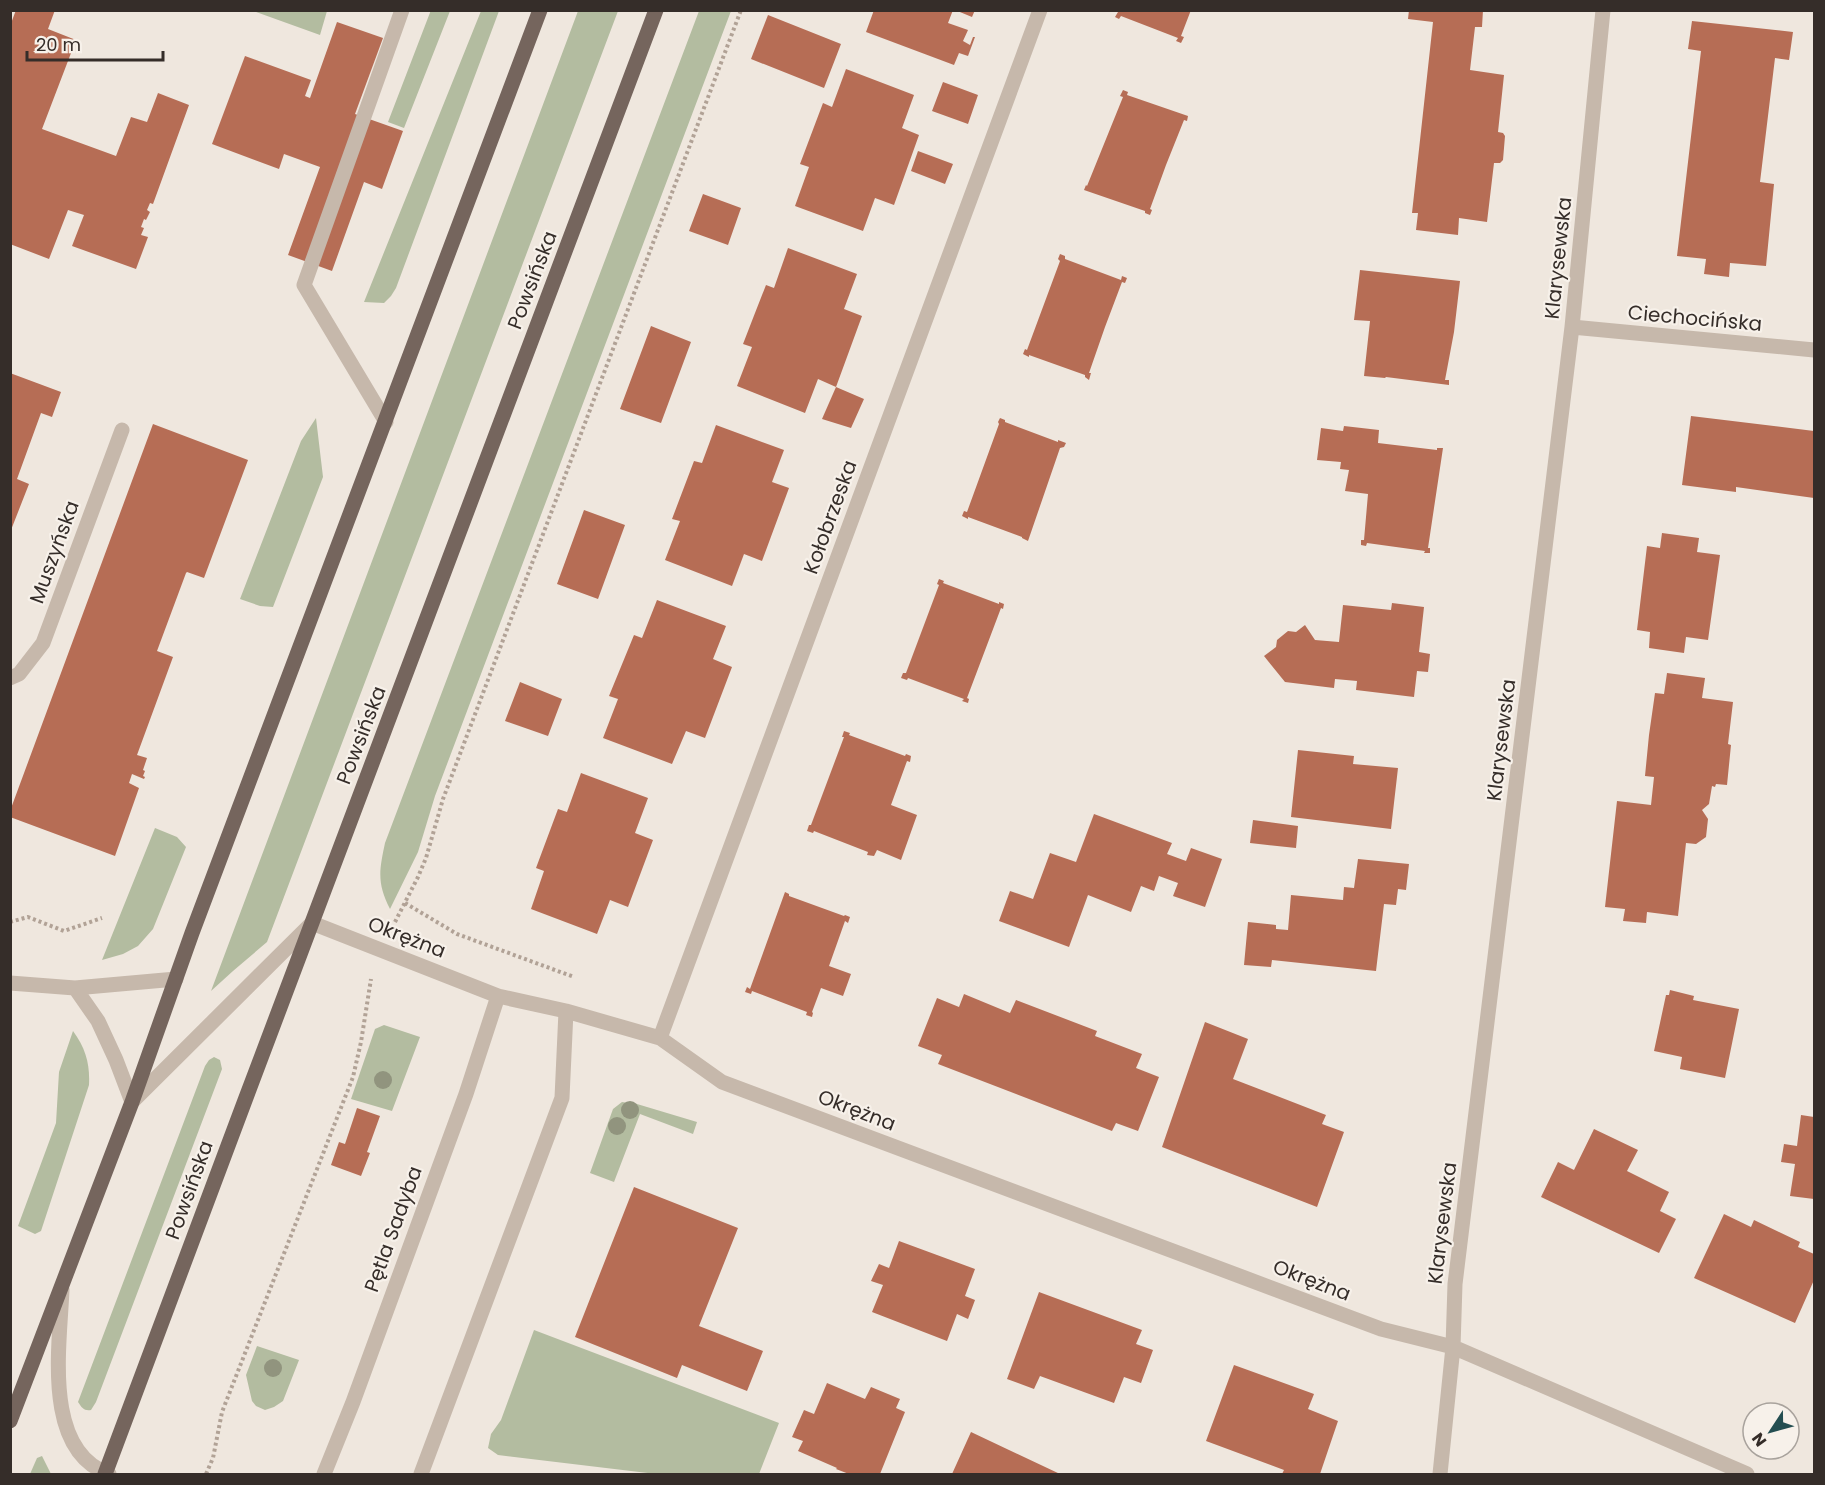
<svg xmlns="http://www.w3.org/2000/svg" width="1825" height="1485" font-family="Poppins,sans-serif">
	<rect width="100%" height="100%" fill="#efe7de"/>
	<path fill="#b3bca0" d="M431 10 450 11 404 128 388 122Z
		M253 11 327 10V11L320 35Z
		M481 11H499L396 288 391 296 384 303 364 302Z
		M578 11H618L267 942 233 971 211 991Z
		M699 11H731L435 796 418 852 390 909C377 883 379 871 385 843Z
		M316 418 323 477 273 607 260 606 240 599 301 441Z
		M155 828 177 837 186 847 153 929 138 946 123 954 102 960Z
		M384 1025 420 1037 392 1111 351 1099 375 1029Z
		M73 1031C86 1049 90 1064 89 1085L41 1231 35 1234 18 1226 56 1123 59 1072Z
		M214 1057 220 1060 222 1069 96 1402 91 1410C84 1411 82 1408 78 1402L81 1394 205 1066 209 1060Z
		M622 1102 637 1104 697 1122 693 1134 640 1114 614 1182 590 1173 613 1109Z
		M534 1330 779 1423 759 1474H656L498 1455 488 1448 491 1434 501 1420Z
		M257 1346 299 1360 283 1401 274 1407 265 1410 256 1406 252 1401 246 1375Z
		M42 1456 51 1474H30L37 1458Z"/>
	<path fill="#b66d55" d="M16 10H55L48 29 76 40 42 129 116 156 131 117 147 122 158 93 189 105 153 204 150 203 147 210 150 212 146 220 144 219 141 227 144 228 141 235 148 237 136 269 72 246 84 215 68 210 49 259 10 244V26Z
		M874 10H953L948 23 968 30 963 41 970 45 973 37H975L968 56 959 53 954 65 866 32Z
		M955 10H975L972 17Z
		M1121 10H1191L1181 36 1184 37 1181 43 1176 41 1178 38 1121 16 1119 19 1115 17 1118 12H1120Z
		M1409 10H1483L1482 27H1475L1470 70 1504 75 1498 132 1503 133 1505 136 1503 160 1500 163H1494L1487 222 1459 218 1458 235 1416 230 1418 213H1412L1433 22 1408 19Z
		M768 15 841 44 824 88 751 59Z
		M1692 21 1793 32 1789 60 1775 58 1760 182 1774 184 1766 266 1730 263 1729 277 1704 274 1706 259 1677 256 1701 51 1688 49Z
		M337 22 383 38 355 114 403 131 382 189 364 182 332 271 288 255 320 167 284 154 279 169 212 144 245 56 311 80 305 96 310 98Z
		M846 69 914 95 902 128 919 135 894 205 875 198 863 231 795 206 809 167 800 164 823 103 832 107Z
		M943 82 978 95 968 124 932 111Z
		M1123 90 1128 92 1127 95 1188 116 1187 121 1184 120 1166 165 1150 209 1152 210 1150 215 1145 213V211L1084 190 1086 185 1087 186 1123 97 1120 96Z
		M918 151 953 164 945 184 911 171Z
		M703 194 741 208 728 245 689 231Z
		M788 248 857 274 844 309 862 316 836 387 818 379 805 413 737 386 752 347 743 344 755 313 766 285 774 288Z
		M1060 254 1065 256V259L1121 280 1122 276 1127 278 1125 283 1122 282 1105 327 1089 373H1091L1089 380 1085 377V375L1029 355V357L1023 354 1025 349 1027 350 1060 261 1058 259Z
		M1360 270 1460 281 1454 332 1445 380H1449V385L1386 377 1385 378 1364 376 1370 321 1354 320Z
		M651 326 691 342 661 423 620 409Z
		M10 373 61 392 52 417 41 413 17 479 29 484 11 530Z
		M836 387 864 399 851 428 822 419Z
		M1691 416 1814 431V498L1736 487V492L1682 485Z
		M1000 418 1005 420V422L1058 442V440L1066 443 1064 447 1060 448 1028 541 1022 538V537L968 517V519L962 516 964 511 967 512 999 424 998 422Z
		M153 424 248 460 204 578 187 572 186 573 157 651 173 657 137 755 147 758 143 770 145 771 143 776 145 777 144 779 132 774 129 783 139 788 115 856 10 817V811Z
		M716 425 784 450 772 482 789 488 762 561 744 554 732 586 665 560 680 521 672 519 694 461 702 463Z
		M1344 426 1379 430 1378 443 1437 450V448H1443L1428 548H1430V553H1424L1425 551 1367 543 1366 546 1361 545V540H1364L1368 494 1345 491 1349 470 1340 469 1341 462 1317 460 1321 428 1343 431Z
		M584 510 625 525 598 599 557 584Z
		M1662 533 1699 538 1697 552 1720 555 1708 640 1686 637 1684 653 1649 648 1650 632 1637 630 1647 546 1660 548Z
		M939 579 944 581 943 583 999 604V602L1004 604 1003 609 1001 608 967 698 969 699 968 703 962 701 964 699 908 678 907 680 901 678 903 673H906L939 585 937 584Z
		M657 600 726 626 713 659 732 667 705 738 686 731 672 764 603 738 618 699 609 696 634 635 642 638Z
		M1392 603 1424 607 1419 652 1430 654 1428 672 1417 671 1414 697 1356 690 1357 681 1335 679 1334 688 1285 682 1264 656 1276 647 1277 640 1288 631 1296 632 1305 625 1315 640 1339 642 1343 605 1391 610Z
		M1667 673 1705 678 1702 698 1733 702 1728 744 1731 745 1727 785 1716 784 1715 787 1712 786 1709 804 1702 810 1708 819 1706 837 1696 844 1686 843 1678 916 1647 912 1646 923 1623 921 1625 909 1605 907 1617 801 1651 805 1654 777 1645 776 1649 735 1655 693 1664 694Z
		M520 682 562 699 548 736 505 721Z
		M844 731 850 733 849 735 905 756 906 754 911 756 910 762 907 761 891 805 917 815 901 860 877 850 874 856 867 855 868 852 814 831 813 833 807 831 809 825H811L844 737H842Z
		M1298 750 1354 756 1353 764 1398 768 1391 829 1291 817Z
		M581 773 648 798 635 833 653 840 628 907 610 900 597 934 531 909 544 871 536 868 558 809 567 812Z
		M1094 814 1172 843 1167 854 1186 861 1191 848 1222 859 1205 907 1173 896 1178 883 1159 876 1154 891 1141 886 1131 912 1088 895 1069 947 999 921 1010 891 1033 899 1050 853 1076 862Z
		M1253 820 1298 826 1296 848 1250 843Z
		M1358 859 1409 864 1406 890 1398 889 1396 905 1384 904 1376 971 1272 960 1271 967 1244 965 1248 922 1276 925V929L1288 930 1291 895 1343 900 1344 887 1354 888Z
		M785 892 789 894V896L844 916 845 915 850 917 848 923 845 921 829 966 851 974 843 996 821 988 812 1012 813 1013 812 1017 806 1015 807 1012 752 991 751 994 745 992 747 987 750 989Z
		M1670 990 1694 996 1693 1000 1739 1009 1725 1078 1680 1069 1682 1057 1654 1051 1666 995H1669Z
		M964 994 1010 1013 1016 1000 1097 1031 1095 1036 1142 1054 1136 1068 1159 1077 1138 1131 1116 1123 1112 1131 938 1064 942 1055 918 1046 937 998 959 1007Z
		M1205 1022 1248 1039 1233 1079 1326 1115 1322 1124 1344 1132 1317 1207 1162 1147Z
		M357 1108 380 1116 367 1152 370 1153 361 1176 331 1165 339 1142 345 1144Z
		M1801 1115 1814 1117V1199L1790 1196 1795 1164 1781 1162 1784 1144 1797 1146Z
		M1594 1129 1638 1150 1627 1171 1669 1192 1660 1211 1676 1219 1659 1253 1541 1197 1558 1162 1574 1170Z
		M634 1187 738 1228 699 1326 763 1351 747 1391 682 1365 677 1378 575 1337Z
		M1724 1214 1751 1227 1754 1220 1800 1242 1798 1247 1814 1254V1280L1795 1323 1694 1278Z
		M899 1241 975 1269 965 1296 975 1300 968 1319 957 1314 947 1341 872 1312 883 1285 871 1281 879 1264 889 1268Z
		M1039 1292 1142 1330 1136 1344 1153 1350 1141 1383 1124 1377 1114 1403 1040 1376 1034 1389 1007 1379Z
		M1234 1365 1314 1394 1308 1409 1338 1421 1320 1474H1282L1284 1470 1206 1441Z
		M827 1383 865 1399 871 1387 900 1399 896 1408 905 1412 880 1474H849L836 1469 837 1468 798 1451 803 1441 792 1437 804 1410 814 1414Z
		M971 1432 1009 1450 1060 1474H952Z"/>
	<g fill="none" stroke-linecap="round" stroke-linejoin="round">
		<path stroke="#b1a296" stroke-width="4" stroke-dasharray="3 3" stroke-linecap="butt" d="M405 903 457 934 574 977
			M10 922 28 917 64 931 102 918
			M395 922 418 877 426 858 443 799 741 10
			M206 1474 213 1458 222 1412 353 1077 361 1042 371 979"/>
		<path stroke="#c6b8ab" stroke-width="15" d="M1572 327 1814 350
			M386 422 304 285 402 10
			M10 678 19 674 43 643 122 430
			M10 983 75 988 176 979
			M75 988 98 1021 116 1060 132 1102 312 923 498 996 566 1011 660 1038 722 1082 1381 1329 1453 1347 1747 1474
			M660 1038 1040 10
			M62 1289C60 1345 42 1450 109 1474
			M324 1474 353 1402 466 1094 498 996
			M421 1474 562 1098 566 1011
			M1440 1474 1453 1347 1455 1284 1572 327 1603 10"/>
		<path stroke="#75655d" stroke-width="15" d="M10 1421 132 1102 192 933 540 10
			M105 1474 244 1103 656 10"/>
	</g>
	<g fill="#91947e">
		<circle cx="383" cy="1080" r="9"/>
		<circle cx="630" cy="1110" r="9"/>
		<circle cx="617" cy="1126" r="9"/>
		<circle cx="273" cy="1368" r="9"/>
	</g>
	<g text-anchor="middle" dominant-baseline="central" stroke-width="4.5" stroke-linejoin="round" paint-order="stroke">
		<g font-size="20" fill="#352d29" stroke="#f7f1ea">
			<text transform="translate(1558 258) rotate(-84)">Klarysewska</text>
			<text transform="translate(532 280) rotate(-69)">Powsińska</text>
			<text transform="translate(1695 318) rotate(5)">Ciechocińska</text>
			<text transform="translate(830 517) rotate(-70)">Kołobrzeska</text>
			<text transform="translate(54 552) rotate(-70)">Muszyńska</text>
			<text transform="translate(361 735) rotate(-69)">Powsińska</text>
			<text transform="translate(1501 740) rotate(-83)">Klarysewska</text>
			<text transform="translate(407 937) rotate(21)">Okrężna</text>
			<text transform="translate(857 1110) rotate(21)">Okrężna</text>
			<text transform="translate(189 1190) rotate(-70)">Powsińska</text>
			<text transform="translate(1442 1223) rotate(-83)">Klarysewska</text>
			<text transform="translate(393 1229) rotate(-70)">Pętla Sadyba</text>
			<text transform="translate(1312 1280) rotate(21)">Okrężna</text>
		</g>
	</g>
	<rect width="1825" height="1485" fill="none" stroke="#352d29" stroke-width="24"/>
	<g transform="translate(1771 1431) rotate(234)"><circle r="28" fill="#f7f1ea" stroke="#a9a39d" stroke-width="1.5"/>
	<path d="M0-4.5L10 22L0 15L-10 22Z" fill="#244e51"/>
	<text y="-9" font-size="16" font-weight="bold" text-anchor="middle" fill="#352d29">N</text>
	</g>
	<path d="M27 51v9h136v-9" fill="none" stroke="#352d29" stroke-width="3"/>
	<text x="36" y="51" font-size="18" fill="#352d29" stroke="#f7f1ea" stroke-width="4.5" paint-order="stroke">20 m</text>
</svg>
